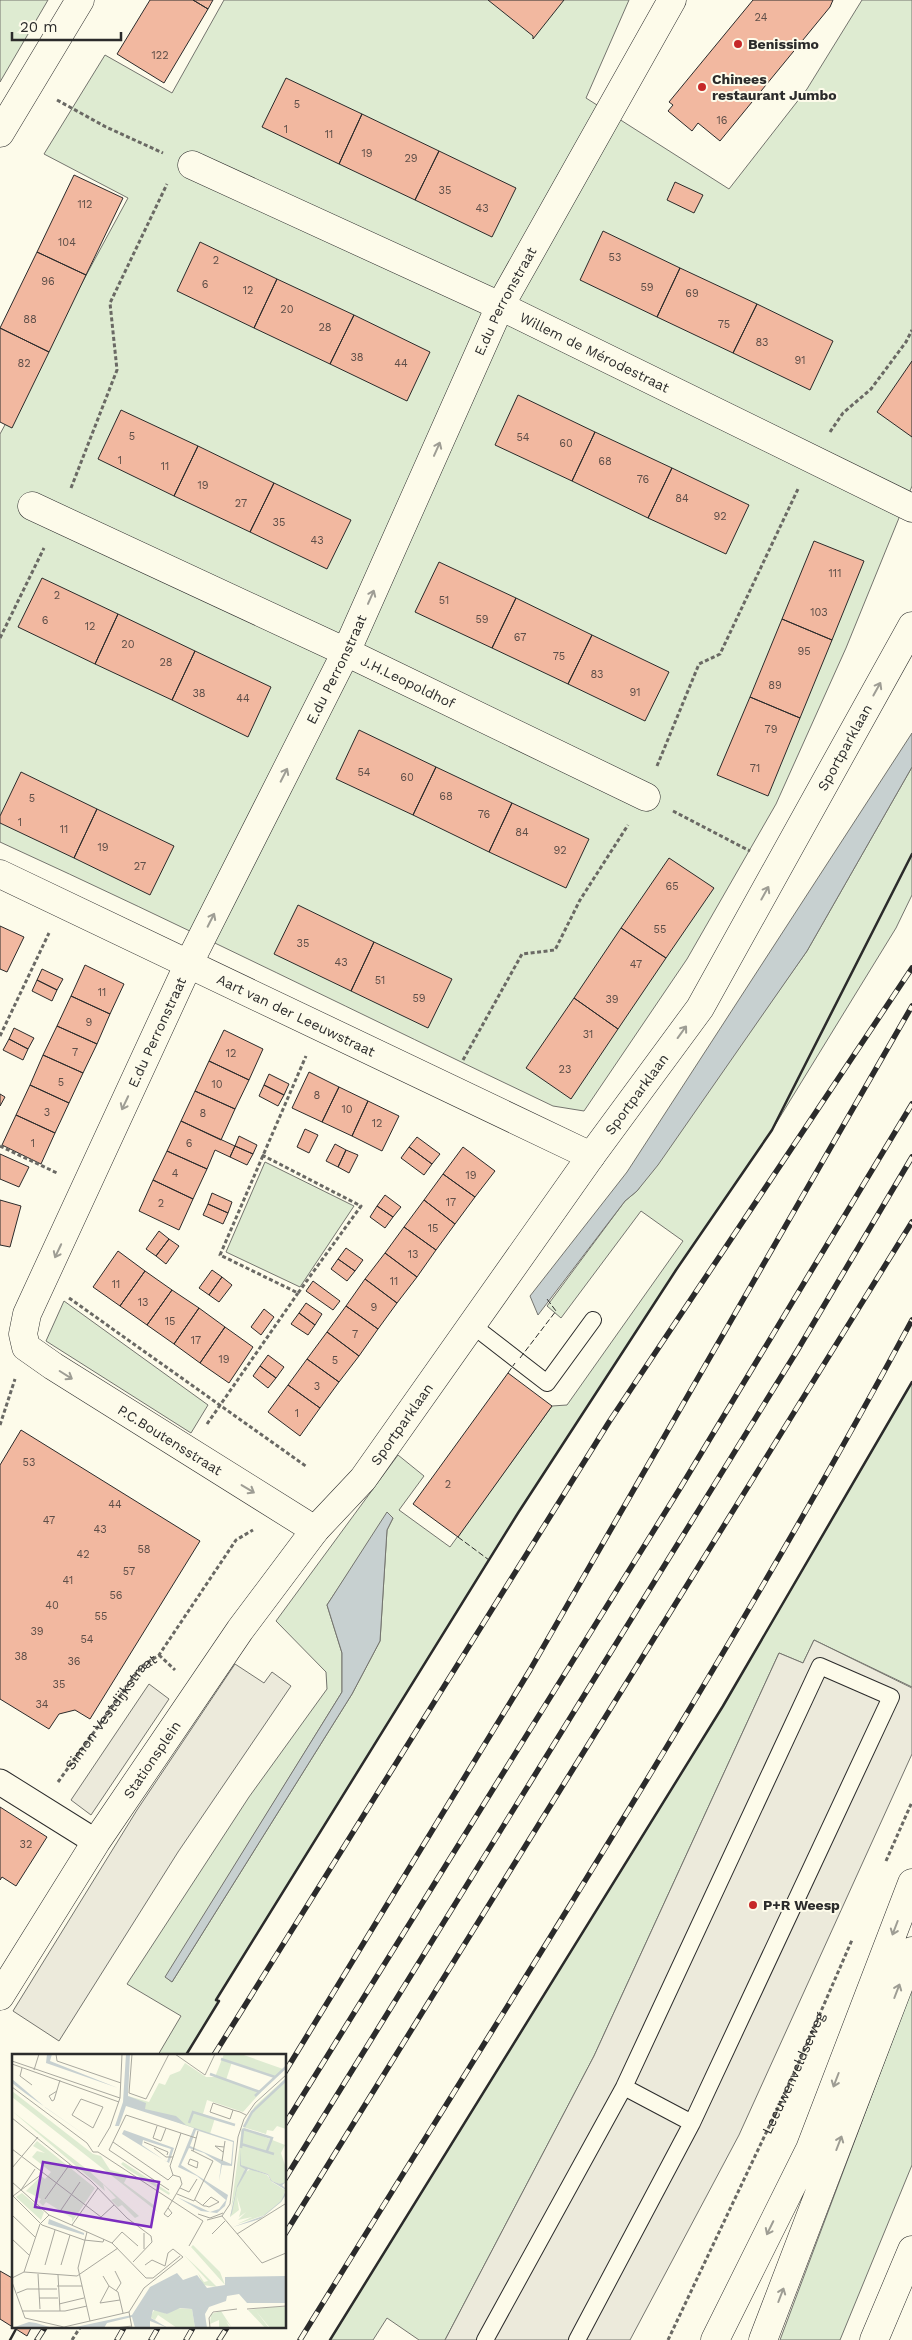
<svg xmlns="http://www.w3.org/2000/svg" width="912" height="2340" font-family="'Work Sans',sans-serif">
	<rect width="100%" height="100%" fill="#fdfbea"/>
	<path fill="#deebd1" stroke="#74746e" fill-rule="evenodd" d="M0 0H48L0 82Z
		M224 0H629L586 98 729 189 807 89 862 0H912V486L846 648 776 804 687 959 584 1111 553 1106C368 1018 186 927 0 842V434L128 198 44 154 105 55 172 93Z
		M912 767V895L896 928 772 1130 676 1270 518 1513 216 2000 219 2001 186 2055H158L181 2016 127 1984 249 1797 327 1689 326 1672 276 1621 398 1455 424 1476 399 1510 450 1547 552 1406 567 1405 683 1241 641 1211 561 1318 547 1306 625 1201 637 1191 807 951ZM388 1513 393 1518 387 1530 380 1641 352 1694 172 1982 166 1977 342 1692V1653L327 1605Z
		M265 1162 354 1206 300 1287 226 1252Z
		M64 1301 208 1405 191 1433 46 1341Z
		M912 1382V1687L814 1640 803 1663 779 1653 594 2056 445 2340H419L387 2318 373 2340H330L723 1706Z
		M912 1988V2165L840 2340H780Z"/>
	<path fill="#eceadb" stroke="#74746e" d="M814 1640 912 1688V1754L739 2135 630 2340H445L594 2056 779 1653 803 1663Z
		M235 1664 264 1683 272 1672 291 1686 178 1852 59 2041 13 2011 137 1810Z
		M149 1684 169 1699 91 1815 71 1800Z"/>
	<path fill="#c7d0d0" stroke="#74746e" d="M912 733V767L807 951 658 1165 637 1191 625 1201 538 1315 530 1296 627 1172Z
		M387 1512 393 1518 387 1530 380 1641 352 1694 172 1982 165 1977 342 1692V1653L327 1605Z"/>
	<path fill="#f2b8a0" stroke="#2b2b2b" d="M150 0H193L208 9 164 83 117 54Z
		M193 0H213L208 9Z
		M488 0H564L533 39V36Z
		M753 0H833L830 7 720 141 698 123 692 131 668 111 673 105 669 102Z
		M286 78 362 114 339 164 262 127Z
		M362 114 439 151 415 200 339 164Z
		M439 151 516 188 492 237 415 200Z
		M74 175 123 198 86 275 37 252Z
		M675 182 703 195 694 213 667 200Z
		M603 231 680 268 657 317 580 280Z
		M200 242 277 279 254 328 177 291Z
		M37 252 86 275 49 352 0 328Z
		M680 268 757 304 733 353 657 317Z
		M277 279 354 315 330 364 254 328Z
		M757 304 833 341 810 390 733 353Z
		M354 315 430 352 407 401 330 364Z
		M0 328 49 352 12 428 0 422Z
		M912 361V437L877 412Z
		M518 395 595 432 572 481 495 445Z
		M121 410 198 446 174 496 98 459Z
		M595 432 672 468 648 518 572 481Z
		M198 446 274 483 250 532 174 496Z
		M672 468 749 505 726 554 648 518Z
		M274 483 351 520 327 569 250 532Z
		M814 541 864 561 832 640 782 619Z
		M439 562 516 598 492 648 415 612Z
		M42 578 118 614 95 664 18 627Z
		M516 598 592 635 568 684 492 648Z
		M118 614 195 651 172 700 95 664Z
		M782 619 832 640 800 718 750 697Z
		M592 635 669 672 645 721 568 684Z
		M195 651 271 687 248 737 172 700Z
		M750 697 800 718 768 796 717 775Z
		M359 730 436 767 413 815 336 779Z
		M436 767 512 803 489 852 413 815Z
		M21 772 97 809 74 858 0 823V816Z
		M512 803 589 839 566 888 489 852Z
		M97 809 174 846 150 895 74 858Z
		M669 858 714 888 666 958 621 928Z
		M298 905 374 942 351 991 274 954Z
		M0 926 24 937 7 972 0 969Z
		M621 928 666 958 618 1029 574 998Z
		M374 942 452 979 428 1028 351 991Z
		M85 965 124 984 110 1014 71 996Z
		M42 969 63 979 57 990 37 980Z
		M37 980 57 990 52 1001 32 991Z
		M71 996 110 1014 97 1044 57 1026Z
		M574 998 618 1029 571 1099 526 1068Z
		M57 1026 97 1044 83 1073 43 1055Z
		M14 1028 34 1038 28 1049 9 1039Z
		M224 1030 263 1049 249 1080 209 1061Z
		M9 1039 28 1049 23 1060 3 1050Z
		M43 1055 83 1073 69 1103 30 1085Z
		M209 1061 249 1080 235 1109 195 1091Z
		M309 1072 339 1087 322 1122 292 1108Z
		M269 1074 289 1084 284 1095 264 1085Z
		M30 1085 69 1103 55 1133 16 1115Z
		M264 1085 284 1095 278 1106 259 1096Z
		M339 1087 368 1101 352 1136 322 1122Z
		M195 1091 235 1109 221 1140 181 1121Z
		M0 1094 5 1097 0 1106Z
		M368 1101 399 1116 382 1151 352 1136Z
		M16 1115 55 1133 41 1164 2 1145Z
		M181 1121 235 1146 230 1157 215 1150 207 1169 167 1151Z
		M305 1129 318 1135 309 1153 297 1147Z
		M239 1136 257 1145 253 1154 235 1146Z
		M417 1137 440 1154 432 1164 409 1147Z
		M335 1144 346 1150 338 1167 326 1161Z
		M235 1146 253 1154 247 1165 230 1157Z
		M409 1147 432 1164 424 1175 401 1158Z
		M463 1147 495 1171 475 1197 443 1174Z
		M346 1150 358 1155 349 1173 338 1167Z
		M167 1151 207 1169 193 1199 153 1180Z
		M0 1154 29 1167 19 1187 0 1179Z
		M443 1174 475 1197 455 1224 424 1200Z
		M153 1180 193 1199 179 1230 139 1211Z
		M212 1193 232 1202 228 1213 208 1204Z
		M385 1195 401 1207 393 1217 377 1206Z
		M0 1200 21 1206 10 1247 0 1245Z
		M424 1200 455 1224 436 1250 404 1227Z
		M208 1204 228 1213 223 1224 203 1215Z
		M377 1206 393 1217 385 1228 370 1217Z
		M404 1227 436 1250 417 1277 385 1253Z
		M159 1231 169 1239 156 1256 146 1249Z
		M169 1239 179 1246 166 1264 156 1256Z
		M346 1248 363 1260 355 1271 338 1259Z
		M118 1251 145 1271 120 1306 93 1287Z
		M385 1253 417 1277 397 1303 365 1279Z
		M338 1259 355 1271 347 1281 331 1269Z
		M212 1270 222 1277 209 1295 199 1288Z
		M145 1271 172 1290 147 1325 120 1306Z
		M222 1277 232 1285 219 1302 209 1295Z
		M365 1279 397 1303 378 1329 346 1306Z
		M313 1281 340 1301 333 1310 306 1291Z
		M172 1290 199 1308 174 1344 147 1325Z
		M306 1303 322 1314 315 1325 299 1313Z
		M346 1306 378 1329 359 1356 327 1332Z
		M199 1308 225 1327 200 1363 174 1344Z
		M264 1309 274 1317 261 1335 251 1327Z
		M299 1313 315 1325 308 1335 291 1324Z
		M225 1327 253 1347 229 1383 200 1363Z
		M327 1332 359 1356 339 1382 307 1359Z
		M268 1355 284 1367 276 1378 260 1366Z
		M307 1359 339 1382 320 1408 288 1385Z
		M260 1366 276 1378 268 1388 253 1376Z
		M508 1373 552 1406 458 1537 413 1504Z
		M288 1385 320 1408 300 1436 268 1412Z
		M21 1430 200 1541 90 1719 75 1710 59 1714 49 1729 0 1699V1465Z
		M0 1807 47 1837 16 1886 2 1877 0 1880Z
		M0 2271 14 2279V2326H32L27 2336 0 2319Z"/>
	<g fill="none" stroke-linecap="round" stroke-linejoin="round">
		<defs>
			<path id="service" d="M472 1325 547 1383 593 1320
				M624 2087 692 2123
				M485 2340 624 2087 820 1666 891 1697 692 2123 577 2340"/>
			<path id="pedestrian" d="M0 1782 96 1842"/>
			<g id="minor">
				<path d="M0 133 80 0"/>
				<path id="s3" d="M192 165 500 306 912 508"/>
				<path id="s4" d="M32 506 346 652 646 797"/>
				<path id="s5" d="M0 874 591 1156"/>
				<path id="s6" d="M315 1530 53 1366 26 1347 23 1334 27 1314 189 963 346 652 500 306 672 0"/>
				<path id="s7" d="M0 1996 96 1842 240 1630 315 1530 363 1479 591 1156 700 1008 912 626"/>
				<path d="M874 2340 912 2250"/>
			</g>
			<path id="secondary" d="M715 2340 810 2149 912 1883
				M763 2340 912 1951"/>
		</defs>
		<use href="#service" stroke="#2b2b2b" stroke-width="18"/>
		<use href="#pedestrian" stroke="#2b2b2b" stroke-width="27"/>
		<use href="#minor" stroke="#2b2b2b" stroke-width="29"/>
		<use href="#secondary" stroke="#2b2b2b" stroke-width="29"/>
		<g stroke="#6a6964" stroke-width="3" stroke-dasharray="4 2.5" stroke-linecap="butt">
			<path d="M57 100 106 127 163 153"/>
			<path d="M830 432 843 413 871 389 906 342 912 330"/>
			<path d="M71 488 117 370 110 303 167 184"/>
			<path d="M0 638 44 548"/>
			<path d="M657 766 699 664 720 654 798 489"/>
			<path d="M673 811 750 851"/>
			<path d="M0 1036 49 933"/>
			<path d="M463 1060 522 954 555 950 580 900 628 825"/>
			<path d="M0 1146 57 1173"/>
			<path d="M262 1155 361 1206 298 1293 220 1255 306 1056"/>
			<path d="M69 1298 307 1467"/>
			<path d="M207 1424 298 1293"/>
			<path d="M0 1425 15 1379"/>
			<path d="M159 1655 175 1670"/>
			<path id="s1" d="M58 1782 141 1667 159 1655 236 1540 253 1530"/>
			<path d="M886 1861 912 1802"/>
			<path d="M72 2340 81 2326"/>
			<path id="s2" d="M668 2340 792 2078 852 1940"/>
		</g>
		<use href="#service" stroke="#fdfbea" stroke-width="16"/>
		<use href="#pedestrian" stroke="#fdfbea" stroke-width="25"/>
		<use href="#minor" stroke="#fdfbea" stroke-width="28"/>
		<use href="#secondary" stroke="#fdfbea" stroke-width="28"/>
		<defs>
			<path id="rail" d="M214 2055 609 1422 912 968
				M285 2072 530 1670 912 1006
				M285 2124 679 1490 912 1104
				M285 2179 797 1351 912 1157
				M285 2234 912 1222
				M37 2340 46 2326
				M117 2340 125 2326
				M151 2340 159 2326
				M186 2340 194 2326
				M219 2340 228 2326
				M300 2340C508 2003 724 1669 912 1320"/>
		</defs>
		<use href="#rail" stroke="#2b2b2b" stroke-width="5.5"/>
		<use href="#rail" stroke="#fdfbea" stroke-width="4" stroke-dasharray="11" stroke-linecap="butt"/>
		<path stroke="#2b2b2b" stroke-width="1" stroke-dasharray="6 2.5" stroke-linecap="butt" d="M520 1358 556 1311 547 1299
			M508 1373 515 1363
			M458 1537 489 1560"/>
		<path stroke="#2b2b2b" stroke-width="2.5" d="M186 2055 219 2001 216 2000 518 1513 676 1270 772 1130 912 854
			M10 2340 16 2329
			M330 2340 723 1706 912 1382"/>
	</g>
	<defs><path id="oneway-shaft" d="M-6 0H5M1.5-3L5.5 0L1.5 3" fill="none" stroke-width="1.6" stroke-linecap="round" stroke-linejoin="round" transform="scale(1.25)"/></defs>
	<g stroke="#9e9d94">
		<use href="#oneway-shaft" transform="translate(437 449) rotate(-66)"/>
		<use href="#oneway-shaft" transform="translate(371 597) rotate(-66)"/>
		<use href="#oneway-shaft" transform="translate(877 689) rotate(-61)"/>
		<use href="#oneway-shaft" transform="translate(284 775) rotate(-63)"/>
		<use href="#oneway-shaft" transform="translate(765 893) rotate(-61)"/>
		<use href="#oneway-shaft" transform="translate(211 920) rotate(-63)"/>
		<use href="#oneway-shaft" transform="translate(682 1032) rotate(-54)"/>
		<use href="#oneway-shaft" transform="translate(125 1103) rotate(115)"/>
		<use href="#oneway-shaft" transform="translate(58 1251) rotate(115)"/>
		<use href="#oneway-shaft" transform="translate(66 1375) rotate(32)"/>
		<use href="#oneway-shaft" transform="translate(248 1489) rotate(31)"/>
		<use href="#oneway-shaft" transform="translate(895 1928) rotate(111)"/>
		<use href="#oneway-shaft" transform="translate(897 1991) rotate(-69)"/>
		<use href="#oneway-shaft" transform="translate(836 2080) rotate(111)"/>
		<use href="#oneway-shaft" transform="translate(839 2143) rotate(-69)"/>
		<use href="#oneway-shaft" transform="translate(770 2228) rotate(116)"/>
		<use href="#oneway-shaft" transform="translate(781 2295) rotate(-69)"/>
	</g>
	<g fill="#c62828" stroke="#fdfbea" stroke-width="2">
		<circle cx="738" cy="44" r="5"/>
		<circle cx="702" cy="87" r="5"/>
		<circle cx="753" cy="1905" r="5"/>
	</g>
	<g text-anchor="middle" dominant-baseline="central" stroke-width="4" stroke-linejoin="round" paint-order="stroke">
		<g font-size="11" fill="#5d4e48">
			<text x="761" y="17">24</text>
			<text x="160" y="55">122</text>
			<text x="297" y="104">5</text>
			<text x="722" y="120">16</text>
			<text x="286" y="129">1</text>
			<text x="329" y="134">11</text>
			<text x="367" y="153">19</text>
			<text x="411" y="158">29</text>
			<text x="445" y="190">35</text>
			<text x="85" y="204">112</text>
			<text x="482" y="208">43</text>
			<text x="67" y="242">104</text>
			<text x="615" y="257">53</text>
			<text x="216" y="260">2</text>
			<text x="48" y="281">96</text>
			<text x="205" y="284">6</text>
			<text x="647" y="287">59</text>
			<text x="248" y="290">12</text>
			<text x="692" y="293">69</text>
			<text x="287" y="309">20</text>
			<text x="30" y="319">88</text>
			<text x="724" y="324">75</text>
			<text x="325" y="327">28</text>
			<text x="762" y="342">83</text>
			<text x="357" y="357">38</text>
			<text x="800" y="360">91</text>
			<text x="24" y="363">82</text>
			<text x="401" y="363">44</text>
			<text x="132" y="436">5</text>
			<text x="523" y="437">54</text>
			<text x="566" y="443">60</text>
			<text x="120" y="460">1</text>
			<text x="605" y="461">68</text>
			<text x="165" y="466">11</text>
			<text x="643" y="479">76</text>
			<text x="203" y="485">19</text>
			<text x="682" y="498">84</text>
			<text x="241" y="503">27</text>
			<text x="720" y="516">92</text>
			<text x="279" y="522">35</text>
			<text x="317" y="540">43</text>
			<text x="835" y="573">111</text>
			<text x="57" y="595">2</text>
			<text x="444" y="600">51</text>
			<text x="819" y="612">103</text>
			<text x="482" y="619">59</text>
			<text x="45" y="620">6</text>
			<text x="90" y="626">12</text>
			<text x="520" y="637">67</text>
			<text x="128" y="644">20</text>
			<text x="804" y="651">95</text>
			<text x="559" y="656">75</text>
			<text x="166" y="662">28</text>
			<text x="597" y="674">83</text>
			<text x="775" y="685">89</text>
			<text x="635" y="692">91</text>
			<text x="199" y="693">38</text>
			<text x="243" y="698">44</text>
			<text x="771" y="729">79</text>
			<text x="755" y="768">71</text>
			<text x="364" y="772">54</text>
			<text x="407" y="777">60</text>
			<text x="446" y="796">68</text>
			<text x="32" y="798">5</text>
			<text x="484" y="814">76</text>
			<text x="20" y="822">1</text>
			<text x="64" y="829">11</text>
			<text x="522" y="832">84</text>
			<text x="103" y="847">19</text>
			<text x="560" y="850">92</text>
			<text x="140" y="866">27</text>
			<text x="672" y="886">65</text>
			<text x="660" y="929">55</text>
			<text x="303" y="943">35</text>
			<text x="341" y="962">43</text>
			<text x="636" y="964">47</text>
			<text x="380" y="980">51</text>
			<text x="102" y="992">11</text>
			<text x="419" y="998">59</text>
			<text x="612" y="999">39</text>
			<text x="89" y="1022">9</text>
			<text x="588" y="1034">31</text>
			<text x="75" y="1052">7</text>
			<text x="231" y="1053">12</text>
			<text x="565" y="1069">23</text>
			<text x="61" y="1082">5</text>
			<text x="217" y="1084">10</text>
			<text x="317" y="1095">8</text>
			<text x="347" y="1109">10</text>
			<text x="47" y="1112">3</text>
			<text x="203" y="1113">8</text>
			<text x="377" y="1123">12</text>
			<text x="33" y="1143">1</text>
			<text x="189" y="1143">6</text>
			<text x="175" y="1173">4</text>
			<text x="471" y="1175">19</text>
			<text x="451" y="1202">17</text>
			<text x="161" y="1203">2</text>
			<text x="433" y="1228">15</text>
			<text x="413" y="1254">13</text>
			<text x="394" y="1281">11</text>
			<text x="116" y="1284">11</text>
			<text x="143" y="1302">13</text>
			<text x="374" y="1307">9</text>
			<text x="170" y="1321">15</text>
			<text x="355" y="1334">7</text>
			<text x="196" y="1340">17</text>
			<text x="224" y="1359">19</text>
			<text x="335" y="1360">5</text>
			<text x="317" y="1386">3</text>
			<text x="297" y="1413">1</text>
			<text x="29" y="1462">53</text>
			<text x="448" y="1484">2</text>
			<text x="115" y="1504">44</text>
			<text x="49" y="1520">47</text>
			<text x="100" y="1529">43</text>
			<text x="144" y="1549">58</text>
			<text x="83" y="1554">42</text>
			<text x="129" y="1571">57</text>
			<text x="68" y="1580">41</text>
			<text x="116" y="1595">56</text>
			<text x="52" y="1605">40</text>
			<text x="101" y="1616">55</text>
			<text x="37" y="1631">39</text>
			<text x="87" y="1639">54</text>
			<text x="21" y="1656">38</text>
			<text x="74" y="1661">36</text>
			<text x="59" y="1684">35</text>
			<text x="42" y="1704">34</text>
			<text x="26" y="1844">32</text>
		</g>
		<g font-size="14" font-weight="bold" fill="#2b2b2b" stroke="#fdfbea" text-anchor="start">
			<text x="748" y="44">Benissimo</text>
			<text x="712" y="79">Chinees<tspan x="712" dy="16">restaurant Jumbo</tspan></text>
			<text x="763" y="1905">P+R Weesp</text>
		</g>
		<g font-size="14" fill="#2b2b2b" stroke="#fdfbea">
			<text stroke="none"><textPath href="#s6" startOffset="1496">E.du Perronstraat</textPath></text>
			<text stroke="none"><textPath href="#s3" startOffset="444">Willem de Mérodestraat</textPath></text>
			<text stroke="none"><textPath href="#s6" startOffset="1091">E.du Perronstraat</textPath></text>
			<text stroke="none"><textPath href="#s4" startOffset="415">J.H.Leopoldhof</textPath></text>
			<text stroke="none"><textPath href="#s7" startOffset="1510">Sportparklaan</textPath></text>
			<text stroke="none"><textPath href="#s5" startOffset="328">Aart van der Leeuwstraat</textPath></text>
			<text stroke="none"><textPath href="#s6" startOffset="686">E.du Perronstraat</textPath></text>
			<text stroke="none"><textPath href="#s7" startOffset="1105">Sportparklaan</textPath></text>
			<text stroke="none"><textPath href="#s7" startOffset="700">Sportparklaan</textPath></text>
			<text transform="translate(170 1440) rotate(32)">P.C.Boutensstraat</text>
			<text stroke="none"><textPath href="#s1" startOffset="88">Simon Vestdijkstraat</textPath></text>
			<text stroke="none"><textPath href="#s7" startOffset="281">Stationsplein</textPath></text>
			<text stroke="none"><textPath href="#s2" startOffset="295">Leeuwenveldseweg</textPath></text>
		</g>
	</g>
	<g transform="translate(12 2054)">
		<rect width="274" height="274" fill="#fdfbea"/>
		<path d="M212 0H229L271 15 263 23 220 8 214 26 249 38 231 58 195 46 191 60 203 64 198 80 134 57 116 42 137 48 147 29 153 31 158 21 168 17 173 9 194 23H203ZM274 24V75L265 72 261 77 255 76 254 80 231 73 243 52ZM0 37 81 100 89 102 98 116 116 121 112 129 143 152 142 154 147 159 0 43ZM0 57 77 117 127 162 123 164 110 151 106 153 99 146 104 144 91 130 93 137ZM230 74 273 91 269 99 274 114V128L270 131 260 127 256 120 228 111 233 114 232 119 239 115 255 121 260 128 273 136 270 147 253 161 225 170 240 163 226 166 234 158 227 163 229 156 225 143 227 156 218 163 224 137 219 155ZM25 87 83 134 60 168V164L34 148 31 152 27 148 29 145 14 137 29 122 33 125 39 118 20 103 25 97 33 99 21 92ZM111 108 158 139 157 141 115 115 109 110ZM10 139 32 158 29 166 4 143ZM181 191 208 218 213 231 179 193ZM172 201 189 217 205 233 191 231 186 219 192 228 196 227ZM260 253H274V274H258L244 257 257 274H253L236 256ZM163 254 180 255 183 274H165L146 261 143 266 138 263 143 255 155 260ZM209 257 220 274 214 267 218 274H207V266L198 270 199 260Z" fill="#deebd1"/>
		<path d="M35 0H40L38 7 106 34 34 9ZM114 0H118L116 42 134 49 133 55 164 62 174 71 222 87 220 112 210 111 207 127 209 110 192 99 177 94 169 111 216 141 213 152 205 159 189 157 165 143 198 158 207 155 214 146 185 122 166 113 182 74 114 52 107 72H103L111 48ZM184 76 221 88 219 110 178 92ZM0 25 34 54 83 88 13 39 0 29ZM112 76 162 94 157 109 110 80ZM131 86 159 95 155 108 130 91ZM229 95V111L256 120 260 127 268 130 274 128 270 131 274 135V138L273 142 269 148 252 162 248 165 221 173 251 162 269 147 274 136 259 127 256 121 236 115 225 134 220 159 218 163 225 132 233 115 228 112ZM37 165 72 179V181L36 170ZM165 219 171 226 185 221 195 234 213 231V223L274 222V249H235L227 240 215 242 214 247 197 253 193 260 195 274H183L180 255 168 254 155 260 141 256 139 264 156 274 138 267V274H123L120 263 95 269 92 274H59L120 261 138 233ZM17 268 24 269 41 274H0Z" fill="#c7d0d0" fill-rule="evenodd"/>
		<path fill="none" stroke="#c7d0d0" stroke-width="2.5" d="M209 5 263 23M198 20 248 38M243 42 274 13M177 69 181 58 223 71M232 73 240 58 274 26M231 75 260 84 255 97M229 90 262 100M229 94 231 75"/>
		<path fill="none" stroke="#a9a89e" stroke-width="1" d="M44 0 45 7 109 29M120 0 117 39 134 45 157 0M163 0 193 21 203 0M0 7 108 44M0 10 107 48M10 14 8 22 20 31M22 16 27 0M0 33 75 89 81 98H86L191 167M45 37 37 42 40 47 42 46 48 26M69 45 91 53 81 74 60 61ZM221 56 218 65 198 58 201 49 221 56 228 58 234 61M0 64 79 127 115 164 139 182 140 188 121 208M145 72 141 84 149 87 154 74M101 88 156 126 161 121 168 123 170 130 156 154 160 159 156 163 152 160 156 154M132 88 156 98 155 101M86 93 98 73 108 44 110 0M142 94 154 103H161M0 95 89 163 102 151M181 97 186 77M211 98 203 92 212 93M178 105 186 108 185 114 176 110ZM210 107 213 87M0 114 26 83M161 121 158 112 169 79M0 128 37 161M168 134 177 138 185 125M9 136 23 115M157 136 97 96 114 61 184 84M165 140 182 147 201 107 179 96M0 141 30 171 72 186 91 188 92 185M1 142 30 120M33 145 58 110M183 146 190 151 192 152H194L197 153 207 148 199 143 191 151M49 156 68 128M186 160 198 164 211 159M0 161 23 183M210 162 250 209 274 199M195 166 210 162 218 150 226 83 232 65 243 49 274 21M60 171 86 134M75 178 66 214 78 267M132 179V195M200 180 213 167M225 180 273 150M0 185 17 201M100 189 110 178 126 192M177 192 191 167M33 211 43 176M49 211 58 181M133 211 140 206 153 212 156 199M103 217 109 229 104 237M12 218 65 222 106 194M26 220 28 255M46 221 48 257M0 224 12 218 28 170 37 161 100 189 134 224H141L168 202M0 228 13 264 52 273 117 258M45 232H70M97 232 106 238 108 246M5 239 15 235H45M27 244H46M88 249 108 246 111 259M88 249 97 232 91 222M47 250 72 244M235 255 274 252M10 257H53L75 252M117 258 132 234 171 203 161 195 156 199M117 258 120 274M103 274 120 272M198 274 197 264 201 258 225 255"/>
		<path fill="#7b2cbf" fill-opacity="0.15" stroke="#7b2cbf" stroke-width="2.5" d="M31 108 147 128 139 173 23 153Z"/>
		<rect width="274" height="274" fill="none" stroke="#2b2b2b" stroke-width="2.5"/>
	</g>
	<path d="M12 32v8h109v-8" fill="none" stroke="#2b2b2b" stroke-width="2.5"/>
	<text x="20" y="32" font-size="15" fill="#2b2b2b" stroke="#fdfbea" stroke-width="4" paint-order="stroke">20 m</text>
</svg>
